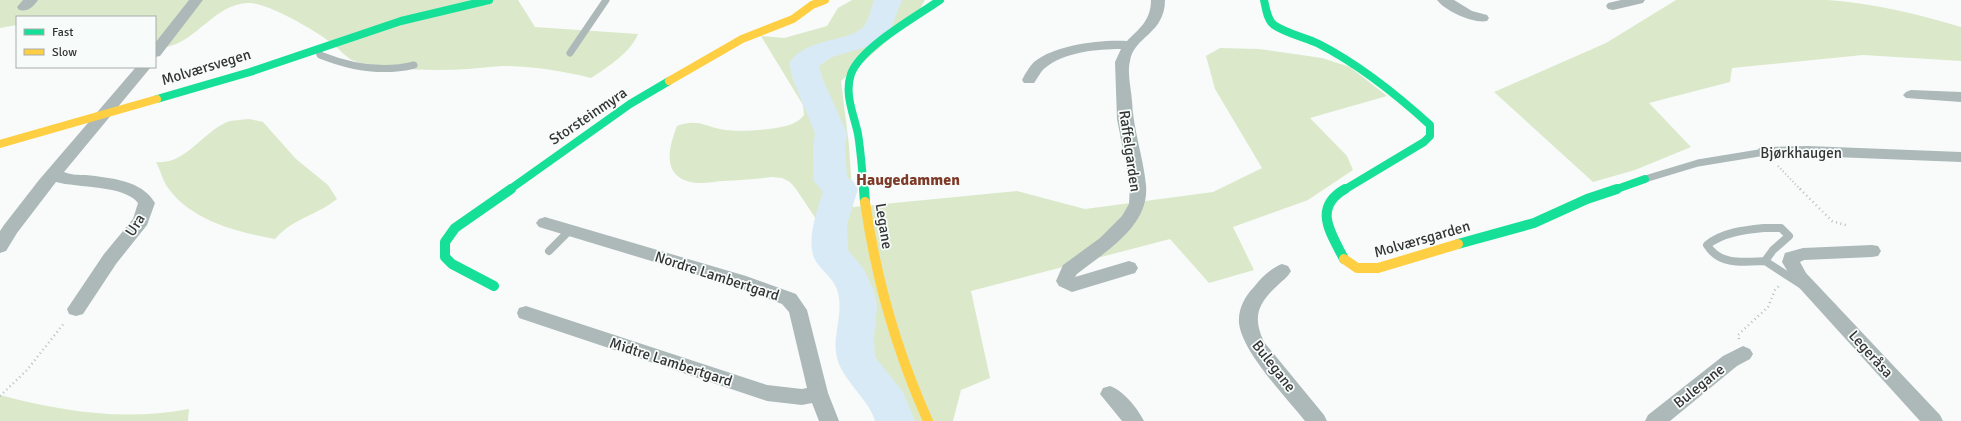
<svg xmlns="http://www.w3.org/2000/svg" width="1961" height="421" font-family="Signika,sans-serif">
	<rect width="100%" height="100%" fill="#f8fbfa"/>
	<path fill="#dbe9ca" d="M0 0H518L535 27 638 34C631 52 608 67 591 78 563 71 531 66 502 66 490 67 479 68 468 69 432 71 393 70 357 62 347 59 341 51 333 44 318 32 266 1 247 3 214 5 198 40 167 47L155 42V17H17V25L0 28Z
		M852 0H925L916 16 841 81 849 145 853 207 1017 191 1085 209 1213 192 1262 168 1215 89 1206 56 1220 48 1259 49 1322 58 1350 67 1387 96 1310 118 1347 156 1353 170 1308 200 1233 227 1254 270 1209 283 1170 239 971 291 990 378 961 390 953 421H885L878 370 836 262 816 219 796 189 790 182 782 178 772 177C756 179 740 180 723 181 712 182 698 185 687 181 661 173 670 144 677 126 698 118 705 127 725 130 742 132 776 130 792 124 797 122 801 119 804 115L803 105 761 36 784 38 827 26 838 8Z
		M1676 0C1726 0 1777 0 1828 0 1872 3 1918 14 1961 27V61L1863 55 1732 68 1730 82 1649 103 1691 147 1635 170 1593 182 1494 92 1606 43Z
		M249 119 263 122 296 159 328 185 337 199C317 215 292 219 275 239 236 232 189 220 166 185 162 178 160 169 156 162 185 165 202 133 227 122 233 120 242 120 249 119Z
		M0 395C64 412 124 421 189 409L188 421H0Z"/>
	<g fill="none" stroke-linecap="round" stroke-linejoin="round">
		<path fill="#d9eaf7" fill-rule="evenodd" d="M874 0H902L890 31 886 37 873 45 832 57 819 66 823 80 847 133 845 147 847 177 853 181 858 189 847 224 848 250 863 268 874 291 877 306 874 338 875 357 903 392 915 421H875C870 402 848 385 839 364 830 342 842 321 839 298 837 281 826 275 817 263 804 245 817 211 823 192L814 181 813 147 815 133 793 80 789 63C808 36 850 43 864 26 869 20 871 8 874 0Z"/>
		<path stroke="#b8bebe" stroke-width="2" stroke-dasharray="1 2.5" stroke-linecap="butt" d="M1778 166 1801 190"/>
		<path stroke="#b8bebe" stroke-width="2.5" stroke-dasharray="1 3.5" stroke-linecap="butt" d="M1800 189 1832 221 1849 226
			M1739 339 1738 335 1768 307 1775 290 1779 286
			M0 396 27 370 65 322"/>
		<path stroke="#adb8b9" stroke-width="7" d="M318 49 320 55C350 67 382 73 414 65
			M570 53 606 0
			M1645 179 1698 163 1765 152"/>
		<path stroke="#adb8b9" stroke-width="8" d="M1765 228H1781L1789 236 1773 250 1765 261C1744 262 1720 266 1707 245 1723 232 1745 230 1765 228Z
			M549 251 570 230
			M1765 261 1802 285"/>
		<path fill="#adb8b9" fill-rule="evenodd" d="M23 0H38C33 7 28 12 19 10L17 7Z
			M189 0H203L160 56 155 57V43Z
			M1151 0H1165C1165 34 1134 36 1130 61 1127 73 1131 88 1132 101 1133 129 1143 156 1146 185 1150 226 1105 252 1077 274L1075 277 1129 261 1135 263 1138 268 1135 273 1072 292 1059 286 1056 281 1063 265 1100 238 1122 216 1129 204 1130 185 1117 119 1115 62 1121 49C1097 49 1064 52 1045 68 1040 72 1038 78 1034 83H1024L1022 80C1025 74 1029 67 1034 62 1054 45 1102 39 1127 41 1140 28 1151 20 1151 0Z
			M1437 0H1454L1472 11 1487 15 1489 18 1487 21C1474 24 1445 11 1437 0Z
			M1621 0H1645L1643 3 1613 10 1608 9 1606 6 1608 3Z
			M136 67H151L64 172C71 175 79 175 86 175 110 178 142 180 155 203L147 225 116 264 83 314 76 316 69 314 67 309 104 254 133 219 138 203C125 185 77 188 56 182L17 233 6 251 0 253V231L4 225 39 180Z
			M1911 90 1961 92V102L1906 98 1903 95 1906 92Z
			M1808 146 1961 152V162L1808 156 1765 157 1759 156 1757 152 1759 148 1765 147Z
			M545 217 746 276 796 294 807 310 828 393 839 421H819L812 403 802 405 767 401 519 318 517 313 519 308 526 306 767 385 802 389 807 388 789 312 782 304 734 286 539 227 536 223 539 219Z
			M1872 245 1878 246 1881 251 1878 256 1872 257 1804 260 1800 262 1806 273 1940 415 1943 421H1920L1794 282 1782 262 1785 253 1803 248Z
			M1282 264 1288 266 1291 271C1288 277 1283 280 1278 285 1258 303 1252 317 1264 342L1324 415 1327 421H1305C1286 397 1242 352 1239 323 1238 309 1245 296 1254 287 1261 278 1271 268 1282 264Z
			M1743 346 1750 349 1753 354 1750 359 1737 366 1670 421H1645L1648 415 1723 356Z
			M1110 386C1123 390 1138 409 1144 421H1122L1100 394 1103 388Z"/>
		<path stroke="#16e098" stroke-width="8" d="M1264 0C1266 8 1267 20 1274 25 1287 34 1305 37 1319 44 1360 65 1396 94 1430 125V136L1424 142 1344 190
			M157 99 250 72 401 21 489 0
			M509 190 630 104 669 81
			M864 190C862 171 861 152 858 134 854 115 844 94 851 74 861 47 916 17 940 0
			M1614 190 1645 179"/>
		<path stroke="#16e098" stroke-width="10" d="M864 189 865 202
			M1458 244 1534 223 1587 199 1617 189
			M1344 259C1331 233 1312 208 1345 189
			M494 286 452 264 445 257V242L455 228 511 189"/>
		<path stroke="#ffcf43" stroke-width="8" d="M669 81 742 39 793 19 812 5 825 0
			M0 144 157 99"/>
		<path stroke="#ffcf43" stroke-width="10" d="M865 202C876 279 896 350 928 421
			M1344 259 1357 268H1378L1458 244"/>
	</g>
	<g text-anchor="middle" dominant-baseline="central" stroke-width="3.5" stroke-linejoin="round" paint-order="stroke">
		<g font-size="15" fill="#333534" stroke="#f7fcfb">
			<text transform="translate(206 67) rotate(-17)">Molværsvegen</text>
			<text transform="translate(588 116) rotate(-34)">Storsteinmyra</text>
			<text transform="translate(1130 151) rotate(82)">Raffelgarden</text>
			<text x="1801" y="153">Bjørkhaugen</text>
			<text transform="translate(135 225) rotate(-57)">Ura</text>
			<text transform="translate(884 226) rotate(81)">Legane</text>
			<text transform="translate(1422 239) rotate(-16)">Molværsgarden</text>
			<text transform="translate(717 276) rotate(18)">Nordre Lambertgard</text>
			<text transform="translate(1871 354) rotate(48)">Legeråsa</text>
			<text transform="translate(671 362) rotate(18)">Midtre Lambertgard</text>
			<text transform="translate(1274 366) rotate(52)">Bulegane</text>
			<text transform="translate(1699 386) rotate(-39)">Bulegane</text>
		</g>
		<g font-size="16" font-weight="bold" fill="#7e3a27" stroke="#f7fcfb">
			<text x="908" y="180">Haugedammen</text>
		</g>
	</g>
	<rect x="16" y="16" width="140" height="52" fill="#f7fcfb" stroke="#a9acab"/>
	<rect x="24" y="29" width="20" height="6" fill="#16e098" stroke="#a9acab"/>
	<text x="52" y="36" font-size="12" fill="#333534">Fast</text>
	<rect x="24" y="49" width="20" height="6" fill="#ffcf43" stroke="#a9acab"/>
	<text x="52" y="56" font-size="12" fill="#333534">Slow</text>
</svg>
